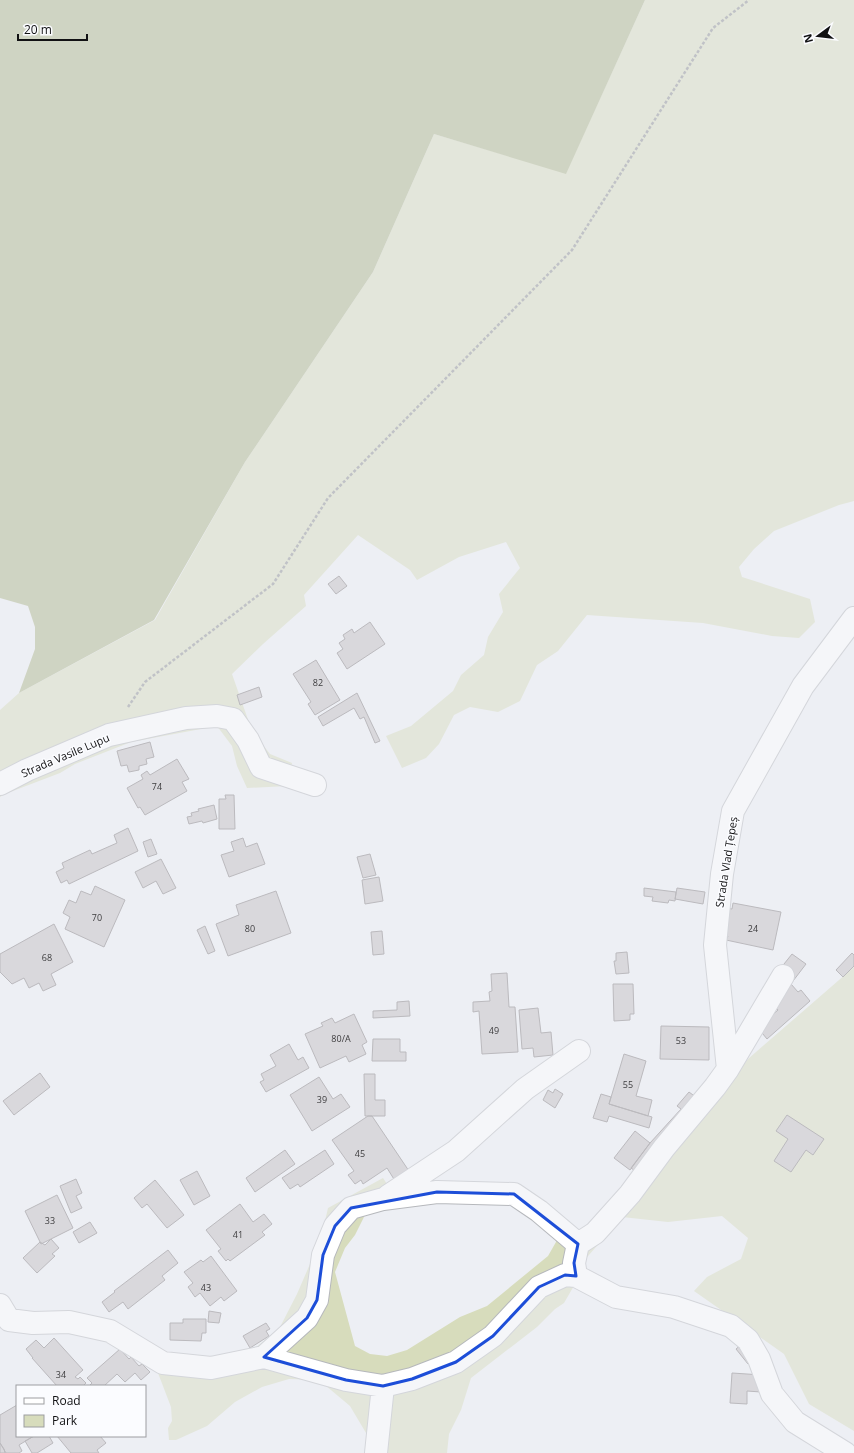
<svg xmlns="http://www.w3.org/2000/svg" width="854" height="1453" font-family="'Open Sans',sans-serif">
	<rect width="100%" height="100%" fill="#edeff4"/>
	<path fill="#d7dcbc" d="M645 0H854V501L839 505 774 531 754 549 739 567 742 577 810 599 815 622 799 638 772 636 703 623 587 615 558 651 537 665 520 701 498 712 470 707 454 715 439 744 426 758 402 768 386 736 411 726 453 691 461 675 484 655 488 637 503 612 499 594 520 568 506 542 459 557 417 580 410 570 358 535 304 595 306 606 263 644 232 674 252 731 270 754 292 763 287 786 247 788 237 766 232 746 217 726 131 742 75 764 60 773 5 794 0 797V710L19 693 155 620 245 462 373 272 434 134 566 173Z
		M854 967V1431L809 1404 784 1354 694 1291 707 1277 741 1259 748 1238 722 1216 668 1222 622 1217 582 1263 575 1284 564 1303 555 1309 537 1327 471 1378 461 1410 449 1434 447 1453H368L369 1438 350 1406 319 1380 289 1379 262 1387 235 1402 207 1426 176 1440H169L168 1428 172 1421 171 1407 158 1373 159 1352 187 1359 246 1355 279 1329 297 1294 310 1264 325 1221 328 1208 383 1178 401 1205 365 1215 355 1235 345 1248 335 1272 355 1346 370 1354 387 1356 407 1350 460 1317 487 1306 548 1256 556 1242 555 1235 537 1216 549 1205 568 1224 583 1234 622 1217 748 1059Z"/>
	<path fill="#acb387" d="M0 0H645L566 174 434 134 373 272 245 462 154 620 19 693 35 649V627L28 606 0 598Z"/>
	<path fill="#c1bcbe" stroke="#7f7a7c" d="M339 576 347 586 336 594 328 584Z
		M370 622 385 644 347 669 337 653 343 649 339 643 345 639 343 635 352 629 354 633Z
		M316 660 340 700 315 715 308 704 311 702 293 674Z
		M259 687 262 697 240 705 237 695Z
		M357 693 380 741 375 743 364 717 360 719 354 708 323 726 318 717Z
		M150 742 154 757 146 759 147 764 139 766V770L129 772 127 765 121 766 117 751Z
		M177 759 189 779 182 782 187 791 145 815 140 807 138 808 127 788 143 779 141 775 147 771 150 775Z
		M225 795H234L235 829H219V799H226Z
		M214 805 217 819 203 823 202 821 189 824 187 817 192 816 191 813 199 811 198 809Z
		M128 828 138 851 69 884 67 880 61 883 56 872 64 868 62 863 90 850 92 854 117 843 114 835Z
		M243 838 246 847 257 843 265 864 229 877 221 855 234 851 231 842Z
		M151 839 157 854 148 857 143 842Z
		M370 854 376 875 363 878 357 857Z
		M161 859 176 888 163 894 156 881 143 888 135 872Z
		M379 877 383 901 365 904 362 880Z
		M95 886 125 900 104 947 65 929 70 917 63 913 69 900 76 903 81 891 91 895Z
		M644 888 676 892 675 901 669 900 668 903 652 901 653 897 644 896Z
		M677 888 705 892 703 904 675 899Z
		M276 891 291 933 228 956 216 924 239 915 236 905Z
		M733 903 781 912 773 950 726 940 728 936 721 934 724 908 732 909Z
		M54 924 73 962 51 974 56 985 43 991 39 983 29 988 24 978 12 984 0 972V954Z
		M205 926 215 951 208 954 197 930Z
		M382 931 384 954 373 955 371 932Z
		M627 952 629 973 616 974 614 961H616V953Z
		M852 953 854 955V966L843 977 836 970Z
		M792 954 806 964 790 985 776 974Z
		M507 973 509 1007H515L518 1052 482 1054 479 1011 473 1012V1002L490 1001 489 992 492 991 491 974Z
		M613 984H633L634 1014H630V1020L614 1021Z
		M791 984 798 992 801 990 810 1001 767 1039 758 1028 778 1010 771 1002Z
		M409 1001 410 1016 373 1018V1011L397 1010V1002Z
		M538 1008 541 1033 551 1032 553 1055 534 1057 533 1048 522 1049 519 1010Z
		M354 1014 367 1042 362 1045 366 1054 349 1062 346 1056 320 1068 305 1034 323 1026 321 1023 332 1018 335 1023Z
		M661 1026 709 1027V1060L660 1059Z
		M373 1039H400V1052H406V1061H372Z
		M289 1044 298 1060 303 1057 309 1068 266 1092 260 1082 264 1080 261 1074 276 1066 270 1055Z
		M624 1054 646 1061 636 1096 652 1100 648 1116 609 1104Z
		M40 1073 50 1087 14 1115 3 1101Z
		M364 1074H375V1100H385V1116H365Z
		M319 1077 333 1099 341 1094 350 1107 312 1131 290 1095Z
		M555 1089 563 1094 555 1108 543 1100 548 1090 553 1093Z
		M689 1092 697 1098 638 1173 631 1168 650 1143 681 1109 677 1106Z
		M601 1094 611 1097 609 1104 652 1117 649 1128 609 1116 607 1122 593 1118Z
		M787 1115 824 1139 813 1155 806 1150 791 1172 774 1161 788 1139 776 1131Z
		M368 1116H372L411 1174 397 1184 387 1168 363 1184 361 1180 355 1184 348 1175 354 1171 332 1140Z
		M635 1131 650 1143 630 1170 614 1158Z
		M285 1150 295 1164 255 1192 246 1178Z
		M325 1150 334 1164 300 1187 298 1184 290 1189 282 1178Z
		M197 1171 210 1196 194 1205 180 1180Z
		M76 1179 82 1193 76 1196 82 1208 71 1213 60 1186Z
		M155 1180 184 1215 167 1228 147 1204 142 1208 134 1198Z
		M57 1195 73 1228 41 1244 25 1211Z
		M240 1204 253 1222 264 1214 272 1224 262 1232 265 1235 230 1261 228 1259 226 1261 218 1251 221 1249 206 1230Z
		M90 1222 97 1233 79 1243 73 1232Z
		M51 1239 59 1248 52 1254 55 1256 37 1273 23 1258 40 1242 45 1245Z
		M168 1250 178 1263 162 1276 165 1280 128 1309 123 1302 109 1312 102 1302 115 1292 114 1291Z
		M211 1256 237 1291 224 1301 221 1297 210 1306 200 1293 195 1297 188 1287 193 1283 184 1272 201 1260 203 1262Z
		M209 1311 221 1313 219 1323 208 1322Z
		M183 1319H206V1333H202L201 1341 170 1340V1323H183Z
		M266 1323 270 1329 266 1331 269 1336 250 1348 243 1336Z
		M54 1338 83 1370 75 1377 78 1379 80 1377 86 1383 83 1386H57L32 1358H33L26 1349 36 1340 44 1348Z
		M742 1344 754 1360 748 1364 736 1349Z
		M120 1349 129 1359 131 1357 139 1366 142 1364 150 1372 141 1380 135 1373 125 1382 117 1374 104 1386H89L92 1383 87 1378Z
		M732 1373 762 1375 761 1392 747 1391V1404L730 1403Z
		M17 1405V1436H34L19 1445 22 1451 19 1453H6L0 1443V1415Z
		M34 1436H49L53 1443 37 1453H32L25 1441Z
		M57 1436H100L106 1443 97 1450 99 1453H71Z
		M0 1443 4 1449 5 1453H0Z"/>
	<g fill="none" stroke-linecap="round" stroke-linejoin="round">
		<defs>
			<path id="minor" d="M0 784 27 770 109 735 186 718 217 716 233 719 248 740 261 767 315 785
				M728 1069 715 945 722 874 733 811 803 686 854 618
				M388 1196 456 1151 525 1089 579 1051
				M576 1276 574 1263 578 1244 595 1233 630 1194 664 1148 715 1087 728 1069 783 976
				M0 1305 9 1320 33 1323 69 1322 110 1331 163 1363 211 1368 264 1357 346 1380 383 1386 412 1379 456 1362 493 1336 539 1287 565 1275 576 1276 616 1297 674 1307 731 1326 748 1340 759 1359 772 1394 795 1422 845 1453
				M264 1357 307 1318 317 1300 323 1255 335 1226 351 1208 383 1199 437 1192 514 1194 539 1211 578 1244
				M376 1453 383 1386"/>
		</defs>
		<use href="#minor" stroke="#b6b8bc" stroke-width="24"/>
		<path stroke="#8b8c90" stroke-width="2.5" stroke-dasharray="3 2" stroke-linecap="butt" d="M128 707 145 682 273 584 328 498 572 250 713 28 749 0"/>
		<use href="#minor" stroke="#fff" stroke-width="22"/>
	</g>
	<path d="M0 0H854V1453H0ZM437 1192 514 1194 578 1244 574 1263 576 1276 565 1275 539 1287 493 1336 456 1362 412 1379 383 1386 346 1380 264 1357 307 1318 317 1300 323 1255 335 1226 351 1208Z" fill="#edeff4" fill-opacity=".55" fill-rule="evenodd"/>
	<path fill="none" stroke="#1d4ed8" stroke-width="3" stroke-linejoin="round" d="M437 1192 514 1194 578 1244 574 1263 576 1276 565 1275 539 1287 493 1336 456 1362 412 1379 383 1386 346 1380 264 1357 307 1318 317 1300 323 1255 335 1226 351 1208Z"/>
	<g text-anchor="middle" dominant-baseline="central" stroke-width="3" stroke-linejoin="round" paint-order="stroke">
		<g font-size="9" fill="#3d3c3e">
			<text x="318" y="682">82</text>
			<text x="157" y="786">74</text>
			<text x="97" y="917">70</text>
			<text x="250" y="928">80</text>
			<text x="753" y="928">24</text>
			<text x="47" y="957">68</text>
			<text x="494" y="1030">49</text>
			<text x="341" y="1038">80/A</text>
			<text x="681" y="1040">53</text>
			<text x="628" y="1084">55</text>
			<text x="322" y="1099">39</text>
			<text x="360" y="1153">45</text>
			<text x="50" y="1220">33</text>
			<text x="238" y="1234">41</text>
			<text x="206" y="1287">43</text>
			<text x="61" y="1374">34</text>
		</g>
		<g font-size="11" fill="#111113" stroke="#fbfcff">
			<text transform="translate(65 755) rotate(-23)">Strada Vasile Lupu</text>
			<text transform="translate(726 862) rotate(-81)">Strada Vlad Țepeș</text>
		</g>
	</g>
	<rect x="16" y="1385" width="130" height="52" fill="#fbfcff" stroke="#9d9ea1"/>
	<rect x="24" y="1398" width="20" height="6" fill="#ffffff" stroke="#9d9ea1"/>
	<text x="52" y="1405" font-size="12" fill="#111113">Road</text>
	<rect x="24" y="1415" width="20" height="12" fill="#d7dcbc" stroke="#9d9ea1"/>
	<text x="52" y="1425" font-size="12" fill="#111113">Park</text>
	<g transform="translate(818 36) rotate(255)" stroke="#fbfcff" stroke-width="3" paint-order="stroke">
	<path d="M0-3L7 15L0 10L-7 15Z" fill="#111113"/>
	<text y="-6" font-size="11" font-weight="bold" text-anchor="middle" fill="#111113">N</text>
	</g>
	<path d="M18 34v6h69v-6" fill="none" stroke="#111113" stroke-width="2"/>
	<text x="24" y="34" font-size="12" fill="#111113" stroke="#fbfcff" stroke-width="3" paint-order="stroke">20 m</text>
</svg>
